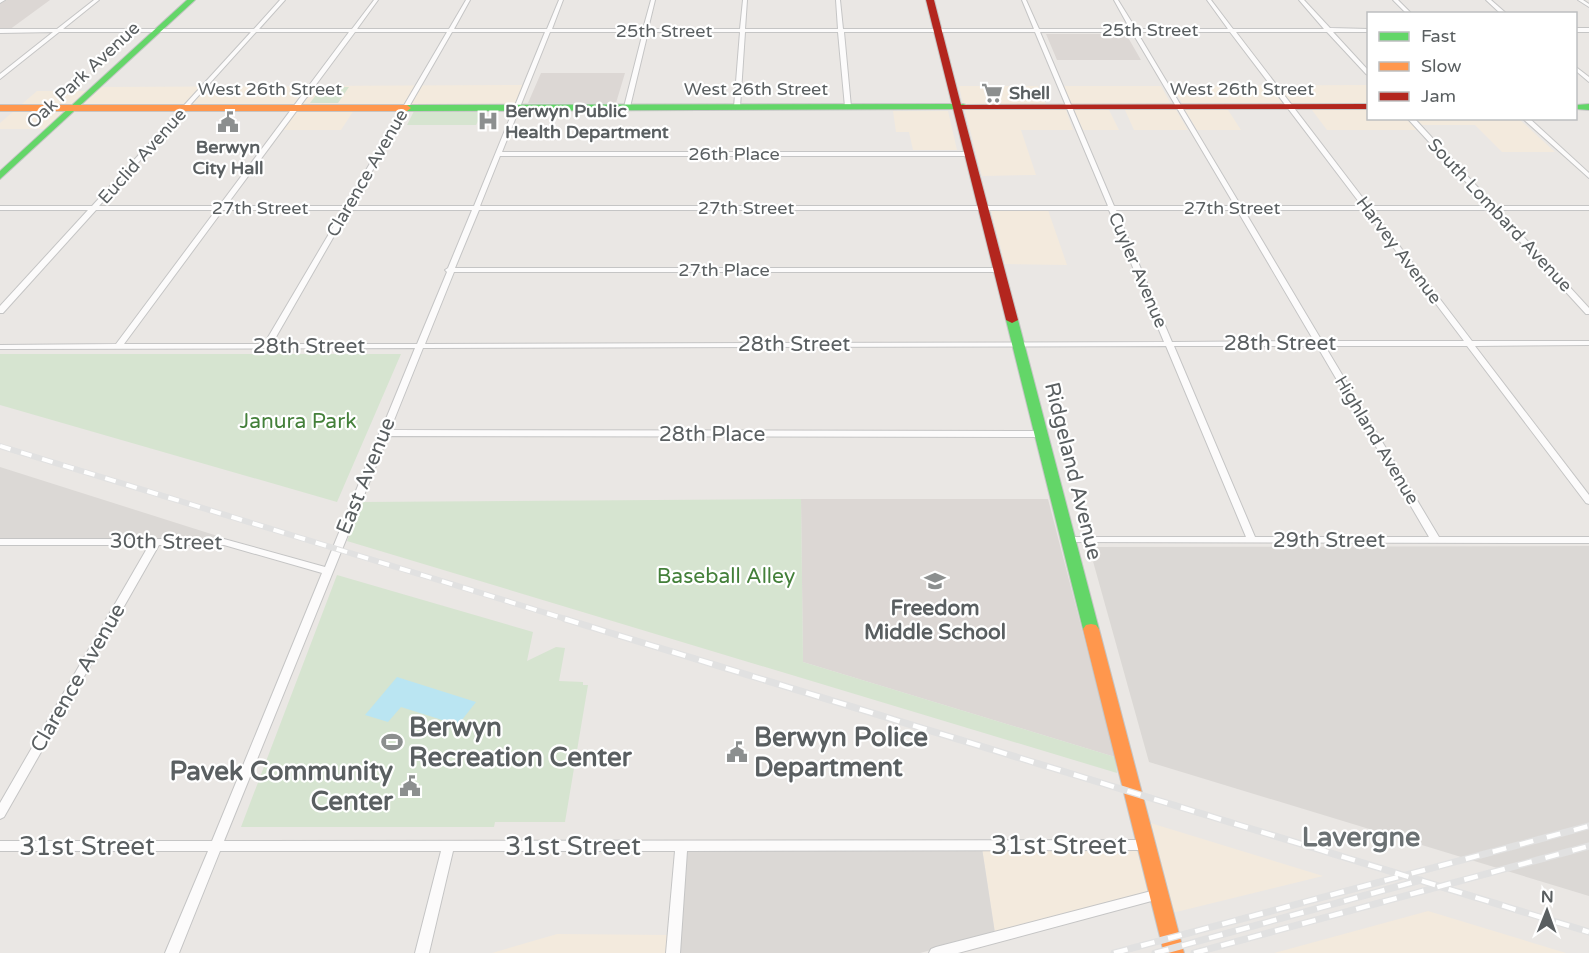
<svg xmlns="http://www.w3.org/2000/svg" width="1589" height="953" font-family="'Varela Round',sans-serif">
	<rect width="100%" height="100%" fill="#eae7e4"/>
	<path fill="#f3eadd" d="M526 85 517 107H77L98 87Z
		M1368 85V104L1182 103 1172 86Z
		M959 86H1038L1046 104H963Z
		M1064 86H1161L1171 104H1071Z
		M37 91H92L50 129H0V123Z
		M297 110H354L341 130H283Z
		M965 110H1066L1073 130H1021L1036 175 982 176Z
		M1074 110H1109L1119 130H1083Z
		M1125 110H1176L1188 130H1134Z
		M1185 110H1228L1241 130H1197Z
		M1312 110H1368V118L1406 119 1418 130H1327Z
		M893 111H948L957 150H913L909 132H896Z
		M1416 119H1519L1555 152H1502L1475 125H1422Z
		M991 210H1048L1067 265 1005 264Z
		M1144 821 1323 876 1168 914 1162 892 995 933 982 848 1151 847Z
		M1428 911 1566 953H1274Z
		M557 934 670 935 668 953H492Z"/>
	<path fill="#dbd8d5" d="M0 467 227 539H0Z
		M1589 546V896L1149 762 1089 547Z
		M686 848H982L995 933 920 953H678Z"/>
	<path fill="#dcd7d4" d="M6 0H50L9 30H0V4Z
		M1046 34H1126L1141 60H1057Z
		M541 73H625L616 103H528Z
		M801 499H1048L1115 757 803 662Z"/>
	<path fill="#d6e4d0" d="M322 87H349L338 103H310Z
		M414 111 483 112 476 125H407Z
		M0 354H401L337 502 0 405Z
		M801 499 803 662 1115 757 1117 773 347 541 362 502Z
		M337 575 533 632 527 661 556 647 565 648 559 681 583 682V685H588L565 822H495L494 827H241Z"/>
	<path fill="#bae5f2" d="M397 677 476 702 458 725 401 707 388 722 365 715Z"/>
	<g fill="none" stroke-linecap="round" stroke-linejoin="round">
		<defs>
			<path id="street" d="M0 0H5L0 3Z
				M94 0H99L63 29H254L280 0H285L259 29H352L374 0H378L357 29H449L466 0H470L454 29H547L559 0H563L552 29H643L651 0H655L648 29H740L743 0H747L745 29H838L836 0H840L843 29H1034L1022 0H1026L1039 29H1130L1114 0H1118L1136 29H1228L1207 0H1211L1233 29H1324L1299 0H1304L1330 28 1368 29V32H1333L1368 70V75L1366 74 1327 32H1236L1369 206H1488L1407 118H1414L1495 206H1589V210H1499L1589 308V314H1586L1491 210H1372L1472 341H1589V345L1475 346 1589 495V504L1586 503 1467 346H1325L1439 537H1589V543L1065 542 1063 540 1065 538 1068 537H1246L1166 346 423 348 390 430 1041 431 1045 434 1041 437 388 436 224 841 1146 840 1150 841 1152 845 1150 849 1146 850 687 851 680 953H666L675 851H453L429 953H415L441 851H220L179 953H165L208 851H0V841H212L322 573 224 545H159L4 817 0 819V803L149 545H0V539H224L325 567 379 434V433L381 431 415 348 0 349V345L116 344 216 210H96L3 313H0V306L88 210H0V206H92L251 32H59L0 79V74L53 32 0 33V29H57ZM256 32H349L219 206H99ZM355 32H447L345 206H226ZM452 32H545L474 206H352ZM550 32H643L624 107 627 109 630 107 648 32H740L734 107 737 109 740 107 745 32H838L845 107 848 109 851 107 844 32H1035L1108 206H480L500 156H970L973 154 970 152H502ZM1040 32H1132L1235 206H1114ZM1137 32H1230L1362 206H1241ZM223 210H343L264 344H124ZM349 210H472L448 268 445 270 447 272 417 344H272ZM479 210H1109L1164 342 425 344 454 272H999L1003 270 999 268H455ZM1116 210H1237L1314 341 1172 342ZM1244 210H1365L1464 341H1322ZM1174 346H1317L1429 537H1255Z
				M1393 0H1398L1412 14H1407Z
				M1486 0H1491L1507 14H1501Z
				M1578 0H1583L1589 4V7Z
				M1576 28H1589V32H1576Z
				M1576 67 1589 77V82L1576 71Z
				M1522 118H1529L1589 173V178Z
				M1159 889 1163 890 1165 894 1163 898 1159 899 958 953H929L931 949 936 947Z"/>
			<path id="fast" d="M187 0H195L0 179V171Z
				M963 104 966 105V109L407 111 403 108 407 105Z
				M1589 104V110L1576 109V105Z
				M1012 317 1018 320 1099 629 1096 633H1086L1083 629 1006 320Z"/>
			<path id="slow" d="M0 105H407L411 108 407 111H0Z
				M1091 624 1096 625 1099 629 1184 953H1164L1083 629 1086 625Z"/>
			<path id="jam" d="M926 0H934L961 105 1368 104V109H962L1018 320 1012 323 1006 320Z"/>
		</defs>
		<use href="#street" stroke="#c5c5c5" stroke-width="2"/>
		<use href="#fast" stroke="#c5c5c5" stroke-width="2"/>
		<use href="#slow" stroke="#c5c5c5" stroke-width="2"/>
		<use href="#jam" stroke="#c5c5c5" stroke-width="2"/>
		<use href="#street" fill="#fcfbfb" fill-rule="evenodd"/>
		<use href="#fast" fill="#63d668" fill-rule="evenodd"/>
		<use href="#slow" fill="#ff974d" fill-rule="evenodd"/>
		<use href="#jam" fill="#b3261e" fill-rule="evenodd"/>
		<defs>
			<path id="rail-far1" d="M0 446 569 620"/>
			<path id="rail" d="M565 619 1589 932
				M1114 953 1589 826
				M1155 953 1421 880
				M1194 953 1589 846"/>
		</defs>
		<use href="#rail-far1" stroke="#e1e1e1" stroke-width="6"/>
		<use href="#rail" stroke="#e1e1e1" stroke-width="7"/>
		<use href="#rail-far1" stroke="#fff" stroke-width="4" stroke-dasharray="11" stroke-linecap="butt"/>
		<use href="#rail" stroke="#fff" stroke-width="4.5" stroke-dasharray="14" stroke-linecap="butt"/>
	</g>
	<defs>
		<symbol id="supermarket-bare" viewBox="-9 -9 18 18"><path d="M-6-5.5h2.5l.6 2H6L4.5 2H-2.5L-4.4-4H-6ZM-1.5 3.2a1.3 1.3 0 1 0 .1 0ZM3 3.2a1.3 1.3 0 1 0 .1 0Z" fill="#8c8f8f" stroke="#fff" stroke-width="2.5" paint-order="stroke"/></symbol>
		<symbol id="hospital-bare" viewBox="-9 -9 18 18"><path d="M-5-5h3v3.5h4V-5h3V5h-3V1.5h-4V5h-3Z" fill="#8c8f8f" stroke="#fff" stroke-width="2.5" paint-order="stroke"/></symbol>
		<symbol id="civic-bare" viewBox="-9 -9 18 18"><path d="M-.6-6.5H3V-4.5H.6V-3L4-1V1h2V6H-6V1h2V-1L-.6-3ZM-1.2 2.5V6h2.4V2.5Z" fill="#8c8f8f" stroke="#fff" stroke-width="2.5" paint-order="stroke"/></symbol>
		<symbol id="school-bare" viewBox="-9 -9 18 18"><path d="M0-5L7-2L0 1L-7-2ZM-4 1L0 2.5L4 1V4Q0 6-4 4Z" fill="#8c8f8f" stroke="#fff" stroke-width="2.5" paint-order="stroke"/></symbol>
		<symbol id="stadium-bare" viewBox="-9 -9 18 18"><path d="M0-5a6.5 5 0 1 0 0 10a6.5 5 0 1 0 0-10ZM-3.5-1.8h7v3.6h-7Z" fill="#8c8f8f" stroke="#fff" stroke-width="2.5" paint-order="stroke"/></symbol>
	</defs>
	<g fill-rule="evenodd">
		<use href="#supermarket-bare" x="977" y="78" width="30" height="30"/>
		<use href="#hospital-bare" x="473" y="106" width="30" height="30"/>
		<use href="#civic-bare" x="213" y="107" width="30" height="30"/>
		<use href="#school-bare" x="920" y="566" width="30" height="30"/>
		<use href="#stadium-bare" x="377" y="727" width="30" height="30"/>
		<use href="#civic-bare" x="722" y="737" width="30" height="30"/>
		<use href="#civic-bare" x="395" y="771" width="30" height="30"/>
	</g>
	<g text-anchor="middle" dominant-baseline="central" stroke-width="4.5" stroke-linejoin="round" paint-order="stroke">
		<g font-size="18" fill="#5a5f61" stroke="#fff">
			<text x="1150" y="30">25th Street</text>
			<text x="664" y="31">25th Street</text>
			<text transform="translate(83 75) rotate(-43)">Oak Park Avenue</text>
			<text x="270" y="89">West 26th Street</text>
			<text x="756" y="89">West 26th Street</text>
			<text x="1242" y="89">West 26th Street</text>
			<text x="734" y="154">26th Place</text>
			<text transform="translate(142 156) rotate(-48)">Euclid Avenue</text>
			<text transform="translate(367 173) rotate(-60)">Clarence Avenue</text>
			<text x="260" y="208">27th Street</text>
			<text x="746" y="208">27th Street</text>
			<text x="1232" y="208">27th Street</text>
			<text transform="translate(1500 215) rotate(47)">South Lombard Avenue</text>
			<text transform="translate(1399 250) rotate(53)">Harvey Avenue</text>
			<text x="724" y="270">27th Place</text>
			<text transform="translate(1138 270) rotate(67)">Cuyler Avenue</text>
			<text transform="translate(1377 440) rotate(59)">Highland Avenue</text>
		</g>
		<g font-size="18" font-weight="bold" fill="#5a5f61" stroke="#fff" text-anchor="start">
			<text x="1009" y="93">Shell</text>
			<text x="505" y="111">Berwyn Public<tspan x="505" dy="21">Health Department</tspan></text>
			<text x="228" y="147" text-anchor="middle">Berwyn<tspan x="228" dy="21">City Hall</tspan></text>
		</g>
		<g font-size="21" fill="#5a5f61" stroke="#fff">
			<text x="1280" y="343">28th Street</text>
			<text x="794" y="344">28th Street</text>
			<text x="309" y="346">28th Street</text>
			<text x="712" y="434">28th Place</text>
			<text transform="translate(1073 471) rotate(76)">Ridgeland Avenue</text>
			<text transform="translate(366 476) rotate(-68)">East Avenue</text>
			<text x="1329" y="540">29th Street</text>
			<text transform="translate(166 542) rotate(1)">30th Street</text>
			<text transform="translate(78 678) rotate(-60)">Clarence Avenue</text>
		</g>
		<g font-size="21" fill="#44803a" stroke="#fff">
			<text x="298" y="421">Janura Park</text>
			<text x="726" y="576">Baseball Alley</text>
		</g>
		<g font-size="21" font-weight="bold" fill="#5a5f61" stroke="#fff">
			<text x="935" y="608">Freedom<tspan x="935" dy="24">Middle School</tspan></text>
		</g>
		<g font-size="26" font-weight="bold" fill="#5a5f61" stroke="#fff" text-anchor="start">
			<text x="409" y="727">Berwyn<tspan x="409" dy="30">Recreation Center</tspan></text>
			<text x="754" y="737">Berwyn Police<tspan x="754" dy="30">Department</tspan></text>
			<text x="393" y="771" text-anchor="end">Pavek Community<tspan x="393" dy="30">Center</tspan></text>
		</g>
		<g font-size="26" fill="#5a5f61" stroke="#fff">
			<text x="1059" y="845">31st Street</text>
			<text x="87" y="846">31st Street</text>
			<text x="573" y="846">31st Street</text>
		</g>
		<g font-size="27" font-weight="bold" fill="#6b7173" stroke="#fff">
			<text x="1361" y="837">Lavergne</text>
		</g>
	</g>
	<rect x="1367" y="12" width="210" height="108" fill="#ffffff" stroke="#bdbfc0" stroke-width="1.5"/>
	<rect x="1379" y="32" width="30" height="9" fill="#63d668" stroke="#bdbfc0" stroke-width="1.5"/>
	<text x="1421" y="42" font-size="18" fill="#5a5f61">Fast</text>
	<rect x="1379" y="62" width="30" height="9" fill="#ff974d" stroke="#bdbfc0" stroke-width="1.5"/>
	<text x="1421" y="72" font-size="18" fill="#5a5f61">Slow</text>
	<rect x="1379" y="92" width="30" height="9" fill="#b3261e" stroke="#bdbfc0" stroke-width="1.5"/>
	<text x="1421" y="102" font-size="18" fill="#5a5f61">Jam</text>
	<g transform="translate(1547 911) rotate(1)" stroke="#ffffff" stroke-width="4.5" paint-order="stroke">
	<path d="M0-4.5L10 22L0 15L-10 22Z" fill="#5a5f61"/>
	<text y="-9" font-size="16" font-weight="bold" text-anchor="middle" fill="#5a5f61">N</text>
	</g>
</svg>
